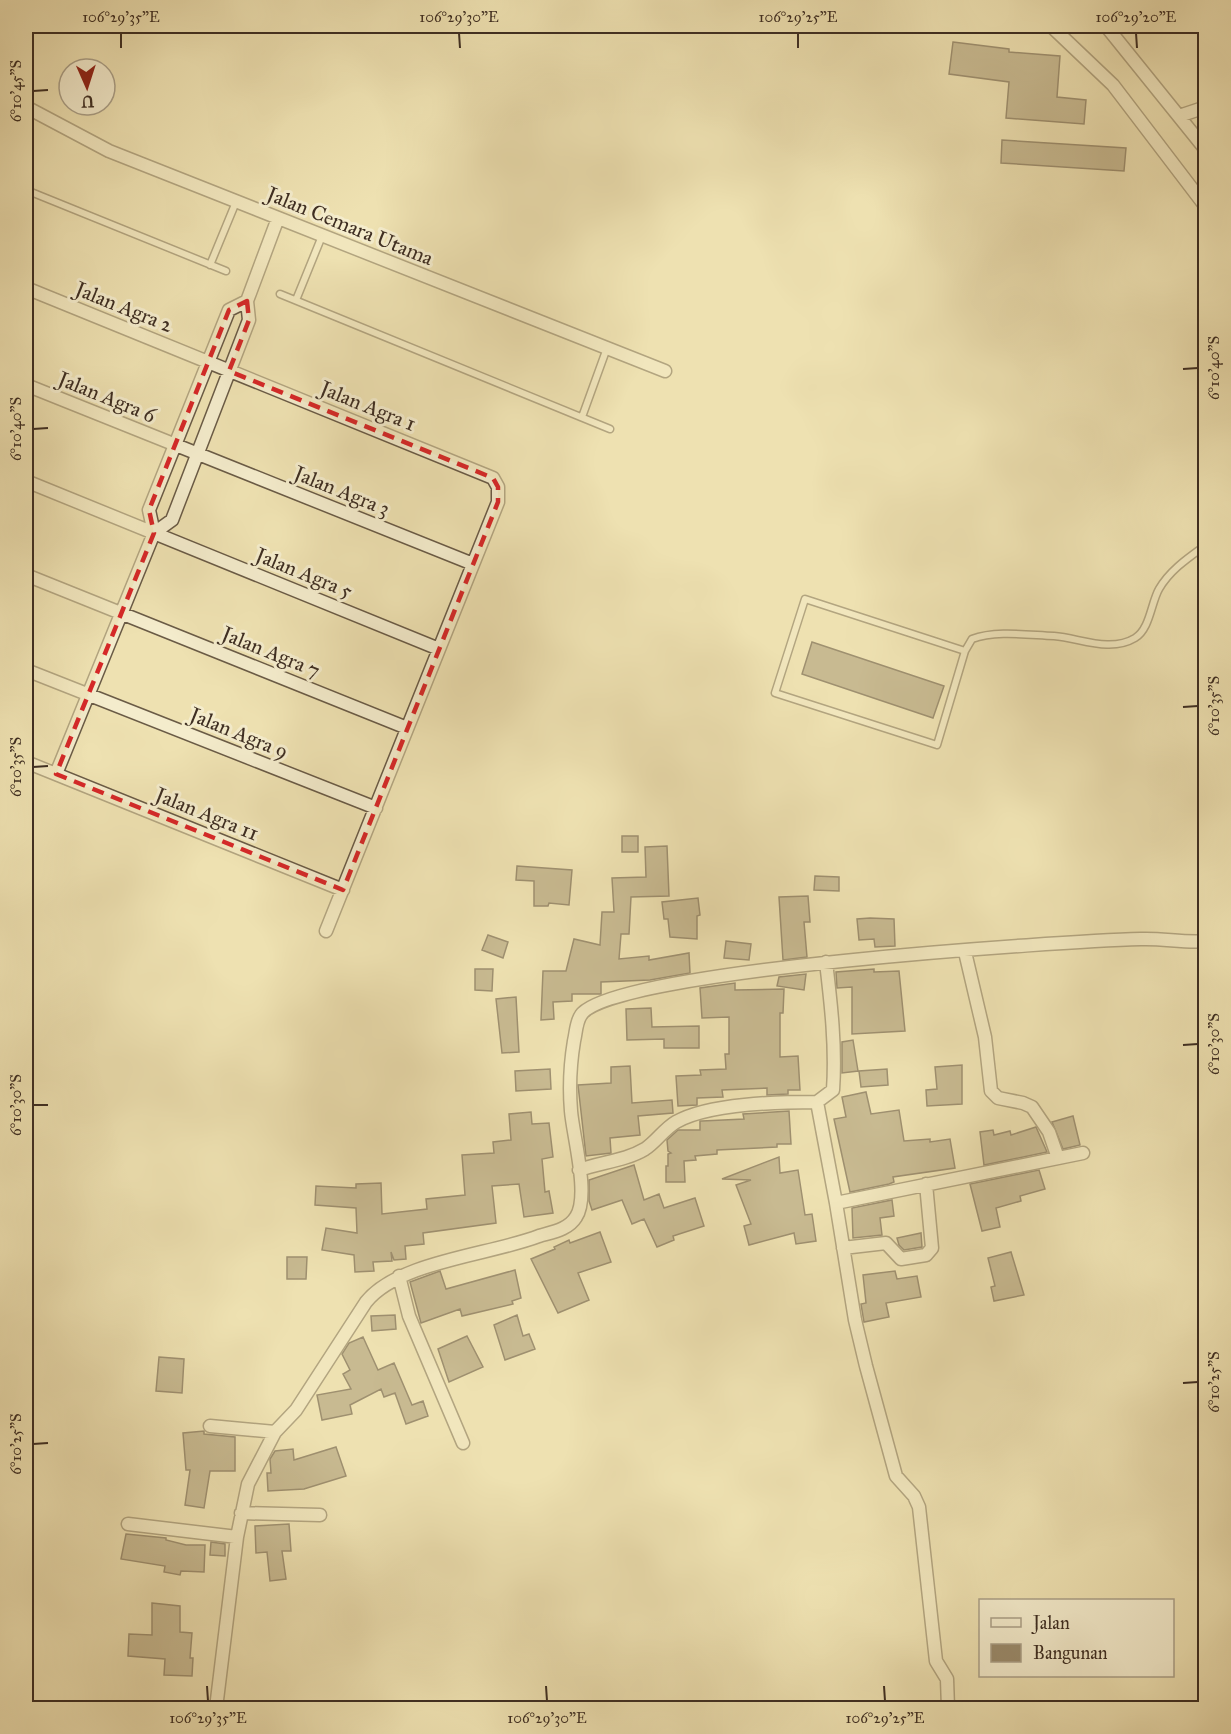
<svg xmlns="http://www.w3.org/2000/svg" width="1231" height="1734" font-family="'IM FELL Great Primer',serif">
	<rect width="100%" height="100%" fill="#eee1b1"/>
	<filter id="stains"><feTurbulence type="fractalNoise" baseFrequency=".00333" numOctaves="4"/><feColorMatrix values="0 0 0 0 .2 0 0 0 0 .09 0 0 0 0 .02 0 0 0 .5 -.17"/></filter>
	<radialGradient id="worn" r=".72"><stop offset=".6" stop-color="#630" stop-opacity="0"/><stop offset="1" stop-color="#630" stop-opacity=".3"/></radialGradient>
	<path fill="#9a8b6c" stroke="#3e2e22" stroke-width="1.5" d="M953 42 1009 49V52L1060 56 1057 97 1086 100 1084 124 1006 118 1009 82 949 74Z
		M1002 140 1126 148 1124 171 1001 163Z
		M812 642 944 686 933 718 802 674Z
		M622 836H638V852H622Z
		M667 846 669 896 631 897 629 934H621L619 959 649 956V960L689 953 690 973 650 980 601 982V994H572V1001L553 1002 554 1019 541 1020 543 971H566L574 939 600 945 602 912H614L612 878 646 877 645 847Z
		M517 866 572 870 569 905 549 903 548 906H534V881L516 880Z
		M815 876 839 877V891L814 890Z
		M808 896 810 922H804L807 957 783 960 779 897Z
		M698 898 700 915 697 916V939L670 937 668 919H664L662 902Z
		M870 918 894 919 895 946 875 947 874 939 859 940 857 919Z
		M488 935 508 942 503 958 482 950Z
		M726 941 751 944 749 960 724 958Z
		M475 969H493L492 991 475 990Z
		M874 969V972L899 971 905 1031 852 1034V987L837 988 836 972Z
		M806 974 804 990 777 986 779 977Z
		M735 983V990L784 989 783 1013H780V1057L798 1056 800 1090H788V1094L767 1095V1088L722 1090 723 1097 697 1098V1105L678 1106 676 1076 701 1075 700 1070 726 1069 725 1054H729V1017L702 1018 700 988Z
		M516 997 519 1052 502 1053 496 999Z
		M651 1008 652 1027 699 1026V1048H664V1039L627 1040 626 1009Z
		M853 1040 858 1071 842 1073V1042Z
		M962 1065V1104L927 1106 926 1090 937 1089 935 1067Z
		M630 1066 632 1103 672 1100 673 1113 638 1116 640 1135 610 1138 611 1153 586 1156 578 1085 611 1083V1067Z
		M550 1069 551 1089 516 1091 515 1071Z
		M887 1069 888 1085 861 1087 859 1071Z
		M866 1092 871 1114 899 1110 904 1141 930 1139V1142L950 1139 955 1168 893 1177 894 1182 889 1184 850 1192 834 1119 846 1117 842 1097Z
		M789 1111 791 1144H777V1147L717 1150V1154L695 1156 696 1160 684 1161 685 1182H666V1166H668V1154L671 1153 668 1151 667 1140 678 1130H700V1121H702L744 1119 743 1114Z
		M531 1112 532 1124 549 1123 553 1157 542 1159 545 1192 549 1191 553 1213 524 1217 519 1184 492 1186 496 1223 423 1233 424 1244 405 1246 406 1259 394 1260 391 1252 392 1261 373 1262 374 1271 355 1272 354 1255 322 1250 326 1228 357 1233 356 1208 315 1205 316 1186 356 1188V1184L381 1183 382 1214 427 1209 426 1199 465 1195 462 1155 494 1153 493 1142 511 1140 509 1114Z
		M1073 1116 1080 1145 1063 1149 1052 1122Z
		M1036 1127 1047 1152 984 1165 980 1132 993 1130 994 1135 1010 1131 1011 1135Z
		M779 1157 780 1173 798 1170 805 1215 812 1214 816 1241 796 1244 794 1233 749 1245 744 1226 751 1224 736 1185 751 1180 722 1179Z
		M634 1165 644 1200 659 1194 664 1208 695 1198 704 1226 673 1236 674 1240 657 1247 644 1219 632 1224 622 1200 592 1210 589 1201V1180Z
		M1039 1170 1045 1189 1020 1196 1021 1201 996 1208 1000 1227 982 1231 970 1184Z
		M892 1200 894 1216 880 1218 882 1235 853 1238 852 1208Z
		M600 1232 611 1262 578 1273 589 1300 558 1313 531 1259 555 1249 554 1247 569 1240 570 1243Z
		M921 1233 922 1247 904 1250 899 1245 897 1238Z
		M1011 1252 1024 1295 994 1301 991 1287 995 1286 988 1258Z
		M287 1257H307L306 1279H287Z
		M515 1270 521 1298 512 1301 513 1304 462 1316 460 1309 421 1323 410 1282 440 1271 446 1289Z
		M895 1271 897 1279 917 1276 921 1297 886 1303 889 1317 864 1322 861 1304 866 1303 863 1275Z
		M395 1315 396 1329 372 1331 371 1316Z
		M517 1315 523 1336 529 1334 535 1349 505 1360 494 1325Z
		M467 1336 483 1367 449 1382 438 1349Z
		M363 1337 378 1370 394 1363 412 1405 423 1401 428 1416 406 1424 395 1393 384 1397 381 1389 350 1405 352 1414 322 1420 317 1395 351 1389 343 1374 350 1370 342 1354 349 1343Z
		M159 1357 184 1359 182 1393 156 1391Z
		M204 1431V1434L235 1437V1471H210L204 1508 185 1505 190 1470H186L183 1433Z
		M336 1447 346 1476 304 1489 268 1491 267 1473H271L270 1459 275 1451 293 1449 294 1460Z
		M289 1524 291 1551H282L286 1579 270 1581 267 1552 256 1553 255 1526Z
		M126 1534 166 1538V1540L186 1545H205L204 1572 181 1571 180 1575 164 1572 165 1566 121 1559Z
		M211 1542 225 1544V1556L210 1555Z
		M152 1603 180 1606V1632L192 1633 190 1658H193L192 1676 164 1675 165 1659 128 1656 129 1634 152 1635Z"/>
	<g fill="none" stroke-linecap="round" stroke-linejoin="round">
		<defs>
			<path id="lane" d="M26 190 226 271
				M210 265 236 202
				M280 294 610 429
				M296 300 322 236
				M582 417 607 348
				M965 651 937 745 775 693 805 599 965 651 972 639C996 630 1028 635 1054 636 1080 638 1110 653 1135 638 1150 629 1151 603 1159 589 1170 570 1188 558 1206 545"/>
			<path id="street" d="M1051 26 1113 85 1206 207
				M1106 26 1206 150
				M26 107 109 151 665 371
				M1179 116 1206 107
				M26 288 493 478 498 487V502L326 931
				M26 385 473 564
				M26 481 439 649
				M154 533 149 510 229 310 247 301
				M26 575 407 728
				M26 670 376 808
				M26 762 343 890
				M56 774 154 533 172 520 249 320 247 301 278 218
				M965 952 985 1037 991 1091 998 1098 1023 1103 1032 1107 1049 1132 1058 1158
				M826 962C831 1004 836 1047 833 1090L817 1102 836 1203 1083 1153
				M579 1170C601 1162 625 1161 645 1149 656 1142 664 1129 676 1122 709 1103 779 1102 817 1102
				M836 1203 855 1320 866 1366 896 1476 914 1496 919 1507 936 1661 947 1679 948 1708
				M843 1248 886 1243 901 1259 926 1255 932 1248 926 1184
				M399 1276 409 1316 463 1443
				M210 1426 275 1432
				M241 1513 320 1515
				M128 1524 237 1537
				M216 1708 237 1537 248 1484 275 1432 296 1410 366 1302C399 1261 490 1255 539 1236 552 1232 568 1230 576 1217 590 1196 573 1136 571 1111 569 1087 570 1065 574 1041 576 1033 576 1022 581 1015 609 970 1068 941 1141 939 1163 938 1184 943 1206 941"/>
		</defs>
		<use href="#lane" stroke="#6a5b46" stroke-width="9"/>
		<use href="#street" stroke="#6a5b46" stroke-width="15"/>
		<use href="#lane" stroke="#f4eccc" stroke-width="6"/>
		<use href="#street" stroke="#f4eccc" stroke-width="12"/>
	</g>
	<path d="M0 0H1231V1734H0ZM247 301 249 320 229 371 493 478 498 487V502L343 890 56 774 154 533 149 510 229 310Z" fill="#eee1b1" fill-opacity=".55" fill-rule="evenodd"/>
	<path fill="none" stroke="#d62828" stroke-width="4.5" stroke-dasharray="12 8" stroke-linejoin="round" d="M247 301 249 320 229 371 493 478 498 487V502L343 890 56 774 154 533 149 510 229 310Z"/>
	<path fill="none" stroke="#3e2e22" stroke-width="2" d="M121 33V48M459 33 460 48M798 33V48M1136 33 1137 48M33 91 48 90M1183 369 1198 368M33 429 48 428M1183 707 1198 706M33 767 48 766M1183 1045 1198 1044M33 1105H48M1183 1383 1198 1382M33 1444 48 1443M207 1686 208 1701M546 1686 547 1701M884 1686 885 1701"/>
	<g text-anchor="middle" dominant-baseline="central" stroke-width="6" stroke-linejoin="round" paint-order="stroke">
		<g font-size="21" fill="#3e2e22" stroke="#f4eccc">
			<text transform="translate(350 226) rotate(22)">Jalan Cemara Utama</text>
			<text transform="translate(124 307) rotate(22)">Jalan Agra 2</text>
			<text transform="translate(107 397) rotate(22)">Jalan Agra 6</text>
			<text transform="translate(368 406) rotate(22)">Jalan Agra 1</text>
			<text transform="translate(342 491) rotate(22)">Jalan Agra 3</text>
			<text transform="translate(304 573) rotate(22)">Jalan Agra 5</text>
			<text transform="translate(271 652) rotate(22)">Jalan Agra 7</text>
			<text transform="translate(239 733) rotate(22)">Jalan Agra 9</text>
			<text transform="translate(207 814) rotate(22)">Jalan Agra 11</text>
		</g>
	</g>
	<rect width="1231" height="1734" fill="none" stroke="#eee1b1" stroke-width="66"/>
	<rect x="979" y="1599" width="195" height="78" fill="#f4eccc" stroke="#aba088" stroke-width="1.5"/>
	<rect x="991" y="1618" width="30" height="9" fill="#f4eccc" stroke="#aba088" stroke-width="1.5"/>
	<text x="1033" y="1629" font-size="18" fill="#3e2e22">Jalan</text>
	<rect x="991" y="1644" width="30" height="18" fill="#9a8b6c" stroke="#aba088" stroke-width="1.5"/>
	<text x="1033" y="1659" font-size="18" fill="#3e2e22">Bangunan</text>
	<g transform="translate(87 87) rotate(177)"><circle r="28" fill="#f4eccc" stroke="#aba088" stroke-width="1.5"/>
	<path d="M0-4.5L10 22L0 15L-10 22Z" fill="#8f2418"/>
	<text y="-9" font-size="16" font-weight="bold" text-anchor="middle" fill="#3e2e22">U</text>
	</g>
	<rect x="33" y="33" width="1165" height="1668" fill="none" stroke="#3e2e22" stroke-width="2"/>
	<g font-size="15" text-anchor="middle" fill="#3e2e22">
		<text x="121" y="22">106°29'35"E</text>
		<text x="459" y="22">106°29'30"E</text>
		<text x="798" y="22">106°29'25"E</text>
		<text x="1136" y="22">106°29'20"E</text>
		<text transform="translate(16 91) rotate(-90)" y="5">6°10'45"S</text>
		<text transform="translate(1214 368) rotate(-90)" y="5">6°10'40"S</text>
		<text transform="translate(16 429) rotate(-90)" y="5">6°10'40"S</text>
		<text transform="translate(1214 706) rotate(-90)" y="5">6°10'35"S</text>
		<text transform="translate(16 767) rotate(-90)" y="5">6°10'35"S</text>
		<text transform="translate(1214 1044) rotate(-90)" y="5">6°10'30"S</text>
		<text transform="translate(16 1105) rotate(-90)" y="5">6°10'30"S</text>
		<text transform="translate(1214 1382) rotate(-90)" y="5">6°10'25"S</text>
		<text transform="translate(16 1444) rotate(-90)" y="5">6°10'25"S</text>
		<text x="208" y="1723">106°29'35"E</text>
		<text x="547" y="1723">106°29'30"E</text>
		<text x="885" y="1723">106°29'25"E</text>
	</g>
	<rect width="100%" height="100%" filter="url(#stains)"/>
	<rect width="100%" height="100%" fill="url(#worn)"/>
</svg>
